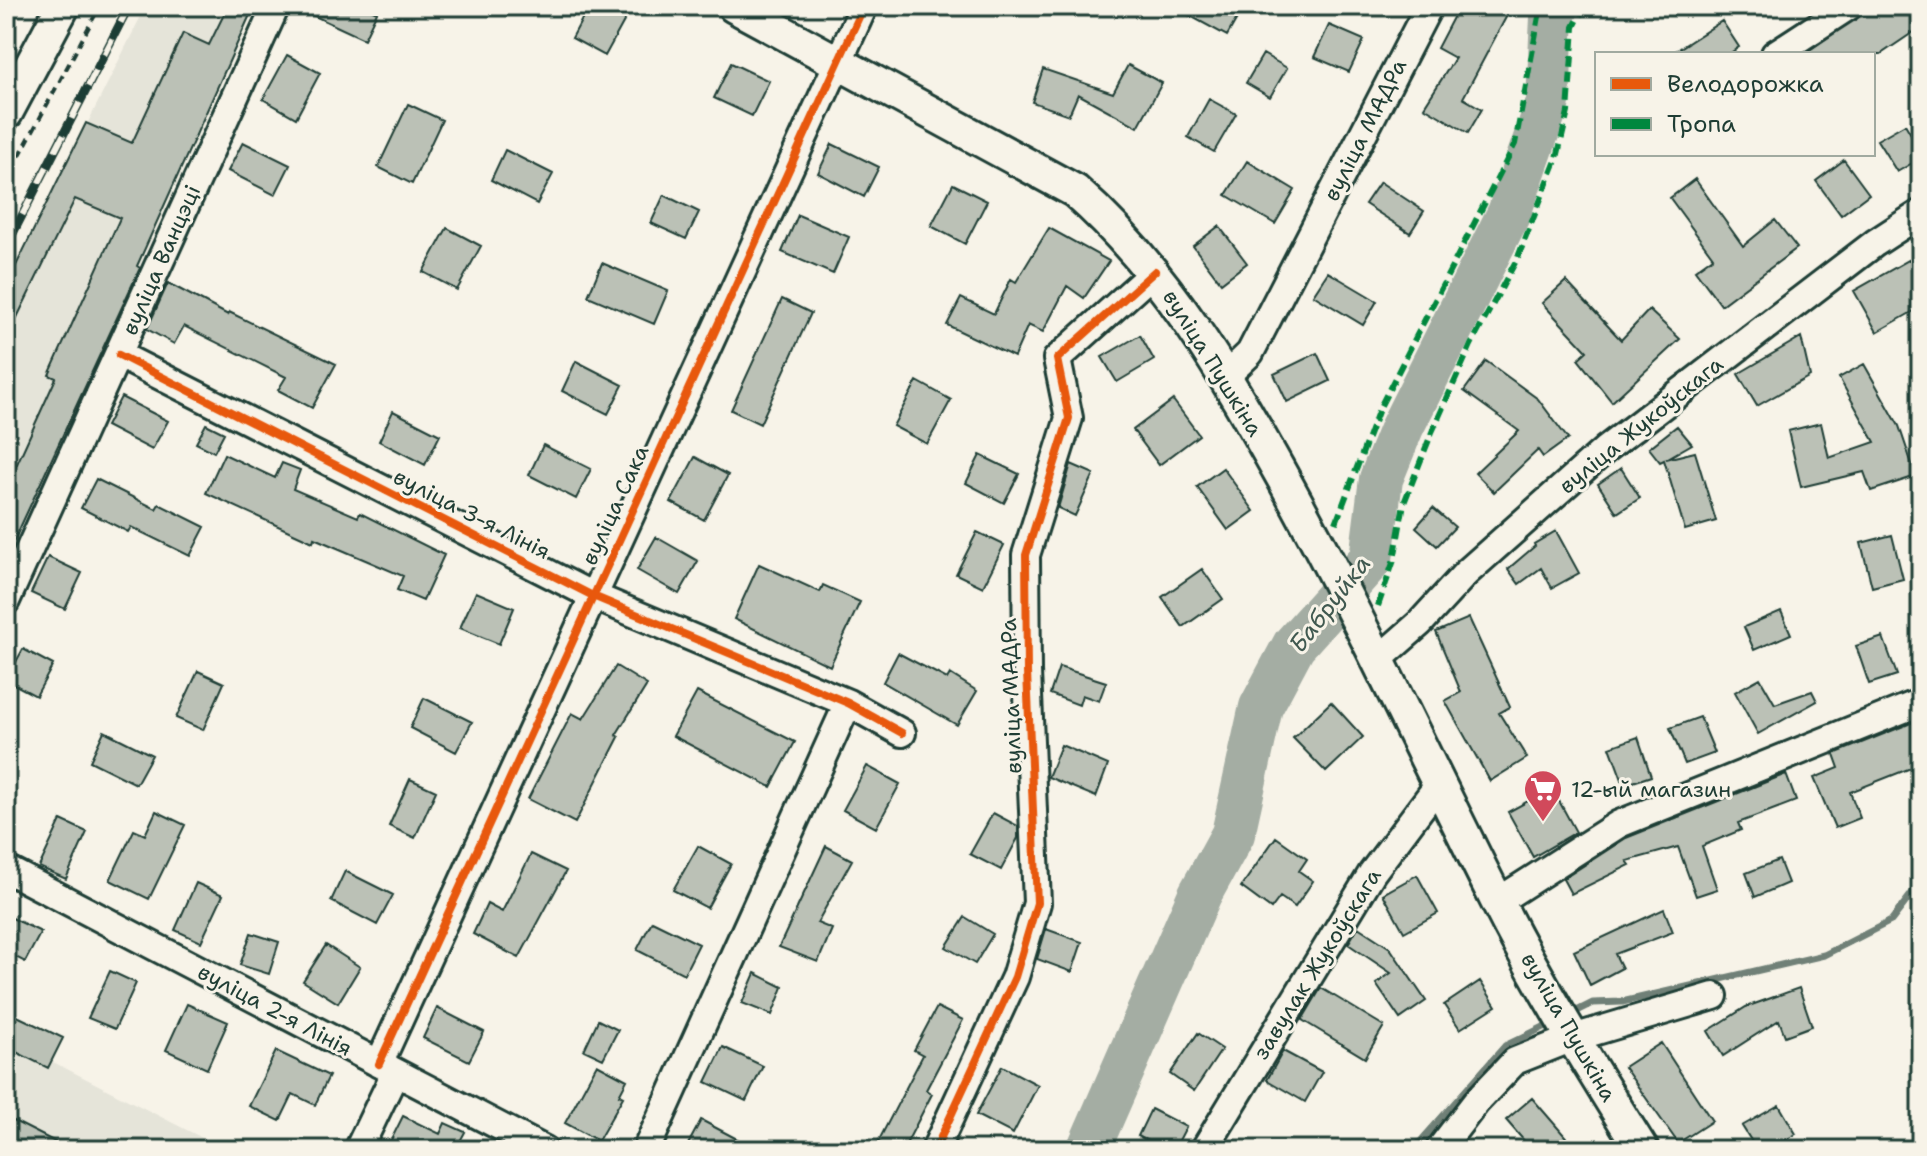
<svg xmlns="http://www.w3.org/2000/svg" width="1927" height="1156" font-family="'Shantell Sans',sans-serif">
	<rect width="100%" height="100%" fill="#f7f3e8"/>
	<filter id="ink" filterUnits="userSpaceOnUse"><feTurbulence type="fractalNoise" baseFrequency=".0125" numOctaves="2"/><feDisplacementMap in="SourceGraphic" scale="16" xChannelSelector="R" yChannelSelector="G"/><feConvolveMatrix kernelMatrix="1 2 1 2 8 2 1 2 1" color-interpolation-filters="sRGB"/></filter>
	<g filter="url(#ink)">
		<path fill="#e5e4d9" d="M146 6H253L6 558V287Z
			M6 1038 226 1150H6Z"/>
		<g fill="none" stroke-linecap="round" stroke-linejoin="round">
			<path stroke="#6f8077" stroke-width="7" d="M1571 1014 1593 1003 1622 1002 1824 955 1891 921 1921 882
				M1413 1150 1505 1046 1556 1021"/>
			<path stroke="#a4ada3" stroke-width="44" d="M1088 1150 1200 894 1233 834 1261 707 1294 645 1371 559 1381 479 1402 427 1509 213 1548 102 1552 17 1558 6"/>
		</g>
		<path fill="#bbc1b6" stroke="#1f3d34" stroke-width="2" d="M228 6H254L137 266 140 268 6 558V488L56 378 49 375 120 218 75 199 6 340V286L86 123 132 143 183 33 209 45Z
			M293 6H365L377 12 364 39Z
			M589 6H619L629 12 605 56 572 38Z
			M1172 6H1244L1227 36Z
			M1459 6H1512L1463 98 1482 109 1468 133 1424 107 1455 58 1437 48Z
			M1873 6H1921V27L1881 54H1804Z
			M1722 21 1739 47 1729 54H1671Z
			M1329 25 1364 40 1349 72 1314 57Z
			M1263 54 1287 68 1270 97 1246 83Z
			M287 55 320 73 296 118 263 99Z
			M731 63 769 81 752 116 714 98Z
			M1128 65 1162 83 1138 127 1078 94 1069 115 1032 102 1043 69 1113 93Z
			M1209 99 1236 114 1214 152 1188 137Z
			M408 104 442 120 412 184 378 167Z
			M1905 124 1921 151V158L1897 172 1877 140Z
			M243 142 290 165 275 195 228 171Z
			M832 144 879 167 864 197 818 173Z
			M505 150 553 174 537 204 491 180Z
			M1844 160 1869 194 1841 215 1816 181Z
			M1247 161 1295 190 1275 224 1226 195Z
			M1695 179 1743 246 1775 220 1797 248 1721 305 1695 270 1713 257 1670 198Z
			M1380 182 1424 211 1410 233 1365 204Z
			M953 184 987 201 965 244 931 226Z
			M664 195 699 212 686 239 651 223Z
			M798 215 849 237 833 274 782 252Z
			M1219 226 1247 263 1221 283 1193 246Z
			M447 228 481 246 457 290 423 272Z
			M1049 228 1109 261 1084 298 1067 286 1043 332 1028 325 1014 357 947 325 961 298 994 314 1011 279 1016 282Z
			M1921 253V307L1877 332 1854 291Z
			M602 263 668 291 654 324 588 296Z
			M1328 272 1377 301 1363 325 1313 295Z
			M1566 281 1621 340 1649 310 1680 339 1612 402 1578 359 1587 351 1542 303Z
			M168 283 228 315 229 312 336 364 312 408 278 390 286 377 184 326 174 344 147 329Z
			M782 299 811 313 760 424 731 410Z
			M1140 335 1154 360 1117 382 1102 357Z
			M1801 337 1810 376 1757 406 1738 374Z
			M1317 353 1330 381 1287 402 1274 374Z
			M576 361 623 385 608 414 562 391Z
			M1486 361 1538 399 1568 439 1543 457 1538 450 1494 492 1475 473 1519 431 1464 391Z
			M1864 364 1899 426 1916 476 1871 491 1864 472 1801 487 1788 431 1821 423 1829 458 1875 442 1839 378Z
			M917 381 951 400 927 444 893 426Z
			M121 397 168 421 152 450 106 426Z
			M1173 400 1199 435 1159 465 1133 430Z
			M393 411 440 435 425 465 379 441Z
			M206 424 224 433 214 452 196 443Z
			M1677 426 1692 444 1666 459 1695 452 1716 521 1685 530 1664 460 1660 462 1649 448Z
			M543 445 591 469 576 499 529 475Z
			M224 454 275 478 282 463 300 470 293 489 358 517 360 513 444 555 423 601 397 590 403 576 314 538 313 542 206 493Z
			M980 455 1019 474 1004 503 966 483Z
			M695 457 728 475 704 520 671 502Z
			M1071 464 1094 474 1075 516 1058 508Z
			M1223 468 1254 511 1228 530 1197 487Z
			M1621 468 1640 498 1617 513 1598 484Z
			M96 479 156 509 159 504 205 527 190 556 131 527 128 532 81 508Z
			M1433 508 1455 527 1437 546 1416 527Z
			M1556 531 1579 573 1552 588 1541 568 1519 584 1508 569 1535 546 1534 544Z
			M977 532 1004 545 983 587 956 574Z
			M1892 535 1903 579 1872 587 1861 543Z
			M656 537 698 561 679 594 637 570Z
			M48 557 82 573 65 609 31 593Z
			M759 564 820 592 823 585 860 602 830 666 734 619Z
			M1202 569 1223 599 1183 627 1162 597Z
			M476 592 514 608 499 644 460 628Z
			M1781 611 1791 634 1754 650 1744 627Z
			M1469 618 1510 707 1499 713 1527 758 1490 781 1445 701 1461 692 1436 632Z
			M1883 637 1897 675 1869 684 1856 646Z
			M23 649 53 665 36 696 6 680Z
			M898 653 947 679 950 674 977 691 957 725 883 682Z
			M616 666 647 685 616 735 619 737 575 823 528 799 572 713 583 719Z
			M1059 667 1106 682 1099 701 1082 695 1079 705 1050 694Z
			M198 671 224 683 203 730 176 718Z
			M1760 678 1775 704 1812 691 1817 701 1758 734 1735 692Z
			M697 692 795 742 771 787 673 736Z
			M424 698 472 722 456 752 410 728Z
			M1331 702 1363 737 1326 772 1293 738Z
			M1700 717 1715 753 1685 764 1670 728Z
			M1921 719V764L1850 792 1860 818 1835 828 1814 778 1839 768 1834 754Z
			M104 731 152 755 136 784 90 761Z
			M1638 737 1651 776 1624 785 1610 747Z
			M1061 745 1108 765 1096 797 1048 777Z
			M867 766 900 784 876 828 843 810Z
			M1786 774 1796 801 1738 823 1741 830 1702 846 1717 889 1696 896 1678 847 1627 861 1630 865 1571 894 1563 879 1626 838Z
			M410 779 436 791 415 838 389 826Z
			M1552 788 1576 832 1533 857 1508 812Z
			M156 811 185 825 149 899 110 880 134 830 145 835Z
			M993 813 1018 826V838L1001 870 970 854Z
			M61 820 87 832 66 879 39 867Z
			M1276 837 1307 859 1299 871 1313 881 1295 907 1280 897 1271 909 1241 887Z
			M698 846 731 864 707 908 673 890Z
			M826 846 852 860 817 923 832 929 818 962 779 947Z
			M531 854 566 871 519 958 473 934 487 904 502 912Z
			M1779 860 1788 883 1755 897 1746 873Z
			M345 871 393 895 377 925 331 901Z
			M1417 875 1438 913 1404 932 1383 894Z
			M196 883 223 895 201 942 175 930Z
			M1664 909 1673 932 1615 954 1622 968 1590 985 1574 951Z
			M6 915 41 932 25 962 6 952Z
			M965 917 993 934 975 964 946 947Z
			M652 921 699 944 684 974 637 950Z
			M1358 927 1390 948 1426 1001 1400 1019 1376 984 1391 973 1348 944Z
			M1046 929 1082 942 1072 972 1037 959Z
			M251 933 279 942 269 974 240 965Z
			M326 945 360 967 338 1003 303 981Z
			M110 971 136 983 115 1029 88 1018Z
			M755 973 783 987 772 1015 742 1003Z
			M1480 981 1496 1006 1460 1029 1444 1005Z
			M1321 988 1384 1026 1365 1058 1302 1020Z
			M1799 988 1812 1026 1785 1036 1779 1020 1723 1056 1708 1031 1746 1007Z
			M187 1004 228 1022 207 1069 166 1050Z
			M937 1007 963 1020 926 1090 932 1094 903 1150H893L878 1142 923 1055 914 1050Z
			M437 1008 484 1032 469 1061 423 1038Z
			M15 1015 63 1038 48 1068 6 1047V1035Z
			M598 1020 618 1030 603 1059 584 1050Z
			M1198 1033 1222 1049 1194 1091 1170 1074Z
			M1661 1043 1712 1121 1678 1143 1624 1067Z
			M723 1047 763 1066 746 1101 706 1082Z
			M276 1051 329 1076 315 1105 293 1094 280 1121 249 1106Z
			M1283 1051 1322 1072 1305 1102 1267 1080Z
			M597 1064 627 1080 619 1095 623 1097 598 1141 565 1123Z
			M1002 1066 1038 1085 1013 1134 976 1115Z
			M1532 1098 1577 1150H1532L1506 1120Z
			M1779 1105 1796 1134 1769 1150H1757L1742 1126Z
			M1151 1109 1186 1127 1174 1150H1165L1138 1136Z
			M403 1116 440 1134 445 1123 465 1132 459 1143 473 1150H386Z
			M6 1117 71 1150H6Z
			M701 1120 758 1150H685Z"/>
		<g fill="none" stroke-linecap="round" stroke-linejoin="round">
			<defs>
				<path id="minor" d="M1775 54 1849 6
					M119 355 593 596 848 703 902 733
					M1226 376 1250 353 1429 6
					M6 601 276 6
					M1379 659 1420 623 1466 573 1606 449 1875 243 1921 213
					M6 869 545 1150
					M1497 902 1619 824 1921 702
					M379 1064 864 6
					M358 1150 395 1073
					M646 1150 848 703
					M935 1150 1015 977 1037 903 1027 672 1026 555 1069 418 1057 359 1155 271
					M1204 1150 1372 873 1439 784
					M1439 1150 1476 1102 1515 1061 1573 1038 1714 996"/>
				<path id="major" d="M734 6 1075 191C1167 272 1224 372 1283 478 1359 616 1425 758 1496 899 1539 985 1591 1068 1642 1150
					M6 113 63 6"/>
			</defs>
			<use href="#minor" stroke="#1f3d34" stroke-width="32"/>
			<use href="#major" stroke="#1f3d34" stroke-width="38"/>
			<path stroke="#1f3d34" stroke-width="4" stroke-dasharray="8 6" stroke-linecap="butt" d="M6 181 100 6"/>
			<use href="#minor" stroke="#f7f3e8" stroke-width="26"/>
			<use href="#major" stroke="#f7f3e8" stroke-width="32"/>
			<defs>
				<path id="rail" d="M6 247 129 6"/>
			</defs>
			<use href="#rail" stroke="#1f3d34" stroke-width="9"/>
			<use href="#rail" stroke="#f7f3e8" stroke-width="6" stroke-dasharray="18" stroke-linecap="butt"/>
			<path stroke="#00873e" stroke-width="6" stroke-dasharray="12 6" stroke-linecap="butt" d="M1336 523 1379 409 1515 144 1541 6
				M1378 606 1394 560 1404 503 1432 432 1471 345 1518 257 1557 158 1568 112 1574 27 1585 6"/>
			<defs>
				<path id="cycleway" d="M119 355 593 596 848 703 902 733
					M379 1064 864 6
					M935 1150 1015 977 1037 903 1027 672 1026 555 1069 418 1057 359 1155 271"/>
			</defs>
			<use href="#cycleway" stroke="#f7f3e8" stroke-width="13"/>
			<use href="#cycleway" stroke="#e8590c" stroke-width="8"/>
		</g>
	</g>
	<defs>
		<symbol id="supermarket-pin" viewBox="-11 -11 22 30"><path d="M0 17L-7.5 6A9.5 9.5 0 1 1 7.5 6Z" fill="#d1495b" stroke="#f7f3e8"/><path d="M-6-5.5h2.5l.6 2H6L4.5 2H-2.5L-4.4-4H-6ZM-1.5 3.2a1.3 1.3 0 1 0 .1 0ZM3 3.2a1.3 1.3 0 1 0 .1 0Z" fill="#fff"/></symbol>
	</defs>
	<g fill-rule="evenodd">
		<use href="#supermarket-pin" x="1521" y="767" width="44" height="60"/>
	</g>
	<g text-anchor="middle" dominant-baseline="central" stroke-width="6" stroke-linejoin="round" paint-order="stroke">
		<g font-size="22" fill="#1f3d34" stroke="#f7f3e8">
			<text transform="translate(1365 130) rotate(-63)">вуліца МАДРа</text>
			<text transform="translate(161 260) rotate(-66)">вуліца Ванцэці</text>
			<text transform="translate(1213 363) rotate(58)">вуліца Пушкіна</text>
			<text transform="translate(1641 425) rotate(-39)">вуліца Жукоўскага</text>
			<text transform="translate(615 505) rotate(-65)">вуліца Сака</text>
			<text transform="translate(472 514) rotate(27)">вуліца 3-я Лінія</text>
			<text transform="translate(1011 696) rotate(-92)">вуліца МАДРа</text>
			<text transform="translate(1317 964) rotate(-58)">завулак Жукоўскага</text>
			<text transform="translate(275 1010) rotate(28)">вуліца 2-я Лінія</text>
			<text transform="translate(1569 1027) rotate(60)">вуліца Пушкіна</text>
		</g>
		<g font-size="22" fill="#1f3d34" stroke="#f7f3e8" text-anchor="start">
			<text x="1571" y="789">12-ый магазин</text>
		</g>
		<g font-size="24" font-style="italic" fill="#405950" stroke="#f7f3e8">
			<text transform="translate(1330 604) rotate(-52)">Бабруйка</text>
		</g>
	</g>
	<rect width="1927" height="1156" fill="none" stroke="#f7f3e8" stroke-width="32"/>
	<rect x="16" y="16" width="1895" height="1124" fill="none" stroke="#1f3d34" stroke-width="3" filter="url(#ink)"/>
	<rect x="1595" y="52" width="280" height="104" fill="#f7f3e8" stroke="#a1aaa0" stroke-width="2"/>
	<rect x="1611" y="78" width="40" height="12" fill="#e8590c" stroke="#a1aaa0" stroke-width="2"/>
	<text x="1667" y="92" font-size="24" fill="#1f3d34">Велодорожка</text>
	<rect x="1611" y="118" width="40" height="12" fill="#00873e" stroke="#a1aaa0" stroke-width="2"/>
	<text x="1667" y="132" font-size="24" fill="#1f3d34">Тропа</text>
</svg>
